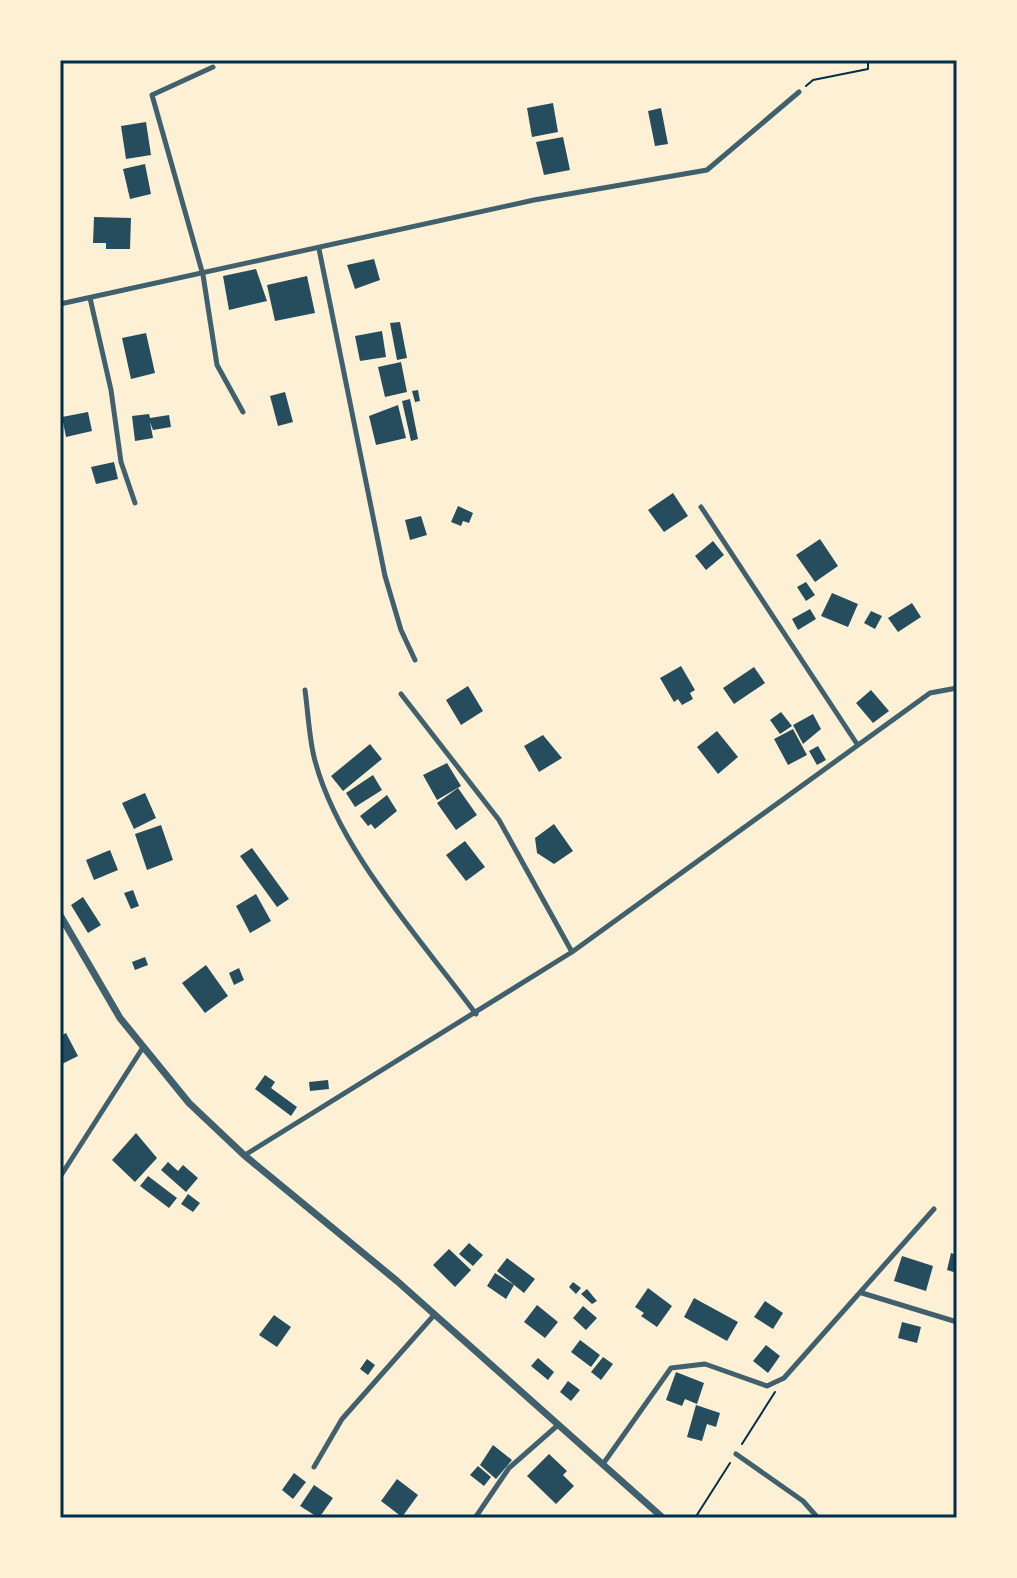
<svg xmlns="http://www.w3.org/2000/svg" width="1017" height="1578" font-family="Jost,sans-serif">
	<rect width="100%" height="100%" fill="#fdf0d5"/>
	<path fill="#264d5e" d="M553 103 558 132 532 137 527 108Z
		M661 108 668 144 655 146 648 111Z
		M146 122 151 155 126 159 121 126Z
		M563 137 570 170 544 175 536 142Z
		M145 164 151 194 130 199 123 169Z
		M94 217 131 218 130 249H106V243H93Z
		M374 259 380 280 355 289 347 265Z
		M256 269 267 301 229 310 223 276Z
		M307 276 315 313 275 321 267 285Z
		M400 322 407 358 397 360 390 323Z
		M382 331 386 357 360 361 355 336Z
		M146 333 155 373 131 379 122 338Z
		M401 362 407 392 385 397 378 367Z
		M418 390 420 401 415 402 412 391Z
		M285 392 293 422 278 426 270 396Z
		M410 399 418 439 411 441 402 401Z
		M398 405 406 438 376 445 369 416Z
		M88 412 92 431 66 437 62 417Z
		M149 414 150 418 169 415 171 427 153 430 150 422 153 438 135 441 132 416Z
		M114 462 118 479 96 484 91 467Z
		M673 493 688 516 664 532 648 510Z
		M458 506 473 513 469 523 463 521 461 526 451 522Z
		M421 516 427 535 410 540 405 520Z
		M820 539 838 566 815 582 796 555Z
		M713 541 724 555 706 570 695 556Z
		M806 582 815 595 806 601 797 587Z
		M832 593 858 604 848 627 821 616Z
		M912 603 921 617 898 632 888 618Z
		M810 609 816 619 798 630 792 619Z
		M871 611 882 616 875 629 864 623Z
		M681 666 695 690 690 693 693 699 682 705 678 699 674 702 660 678Z
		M754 667 765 683 734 704 723 688Z
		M468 686 483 711 461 725 446 700Z
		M871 690 889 711 873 723 856 703Z
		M781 712 792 726 780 734 770 720Z
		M813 714 821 729 803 744 793 725Z
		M793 729 807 755 788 765 774 739Z
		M717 731 738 757 718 774 697 747Z
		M543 735 562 758 539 772 524 746Z
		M370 744 382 759 343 791 331 776Z
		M818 746 826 760 817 765 809 751Z
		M447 763 461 786 437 800 423 775Z
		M373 775 382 790 355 807 346 793Z
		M458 788 477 815 456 830 437 803Z
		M145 793 156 818 134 829 122 803Z
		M387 795 397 811 375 829 371 824 368 826 360 816Z
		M554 824 573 851 554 864 537 853 535 838Z
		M161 825 173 860 147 870 135 834Z
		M465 841 485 867 466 881 446 855Z
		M252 848 289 899 277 907 240 856Z
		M110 850 118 870 94 880 86 860Z
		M133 890 139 906 131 909 124 893Z
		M256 894 271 921 250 933 236 906Z
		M83 897 101 925 88 933 71 905Z
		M145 957 148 965 135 970 132 962Z
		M206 965 228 996 205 1013 182 983Z
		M239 968 244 980 234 985 229 973Z
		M66 1033 78 1056 62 1064 60 1036Z
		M265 1075 275 1082 271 1088 297 1107 291 1116 255 1089Z
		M328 1080 329 1089 310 1091 309 1082Z
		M136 1133 157 1158 135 1182 112 1160Z
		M168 1162 178 1171 183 1165 198 1178 186 1192 161 1170Z
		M148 1176 177 1198 169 1208 140 1186Z
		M188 1194 200 1203 193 1212 181 1204Z
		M469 1243 483 1255 473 1266 459 1254Z
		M449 1249 471 1270 455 1287 433 1265Z
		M951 1253 957 1255V1273L947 1270Z
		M902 1256 933 1266 926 1291 894 1281Z
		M507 1258 535 1279 524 1293 497 1271Z
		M495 1273 514 1285 506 1299 487 1286Z
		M573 1282 581 1288 576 1294 569 1287Z
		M648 1288 672 1306 657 1327 641 1316 644 1313 635 1307Z
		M587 1289 597 1301 592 1304 581 1294Z
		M694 1298 738 1322 727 1341 684 1317Z
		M765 1301 783 1313 773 1329 754 1317Z
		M537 1305 558 1322 545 1338 524 1322Z
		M583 1306 597 1318 586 1330 573 1318Z
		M274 1315 291 1327 277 1347 259 1335Z
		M902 1322 921 1327 917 1343 898 1338Z
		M580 1340 600 1355 591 1367 571 1352Z
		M766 1345 780 1356 768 1373 753 1361Z
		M603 1357 613 1364 601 1380 591 1372Z
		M538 1358 554 1372 548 1380 531 1366Z
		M367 1359 375 1365 368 1375 360 1369Z
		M676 1372 704 1383 697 1404 685 1399 682 1406 666 1400Z
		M568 1381 580 1390 571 1401 560 1392Z
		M696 1405 720 1413 716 1427 707 1424 702 1441 687 1437Z
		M493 1445 512 1460 496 1479 480 1465Z
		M549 1454 567 1471 563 1475 574 1486 556 1504 527 1476Z
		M478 1466 491 1477 484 1486 470 1475Z
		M294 1473 306 1482 293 1499 282 1490Z
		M397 1479 418 1495 402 1517 381 1501Z
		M314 1485 333 1498 319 1518 300 1506Z"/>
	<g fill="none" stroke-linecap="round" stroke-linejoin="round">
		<path stroke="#003049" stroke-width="2" d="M806 86 813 80 868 69V60
			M742 1444 775 1392
			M695 1518 730 1463"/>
		<path stroke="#3f606c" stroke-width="5" d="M213 67 152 95 203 275 217 365 243 412
			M319 249 385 576 401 630 415 660
			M90 298 111 390 121 462 135 503
			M60 304 534 200 707 170 799 92
			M701 507 857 744
			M305 690C308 712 309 736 314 757 337 849 420 938 476 1014
			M401 694 499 820 572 952
			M245 1155 572 952 930 693 957 688
			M60 1177 142 1049
			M862 1293 957 1322
			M736 1454 803 1501 818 1518
			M603 1464 671 1368 705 1364 767 1386 784 1378 934 1209
			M314 1467 342 1419 435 1314
			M475 1518 509 1468 558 1425"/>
		<path stroke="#3f606c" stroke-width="7" d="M60 915 120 1018 189 1103 244 1155 397 1281 663 1518"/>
	</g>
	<rect width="1017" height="1578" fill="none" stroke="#fdf0d5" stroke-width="124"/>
	<rect x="62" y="62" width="893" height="1454" fill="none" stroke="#003049" stroke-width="3"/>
</svg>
